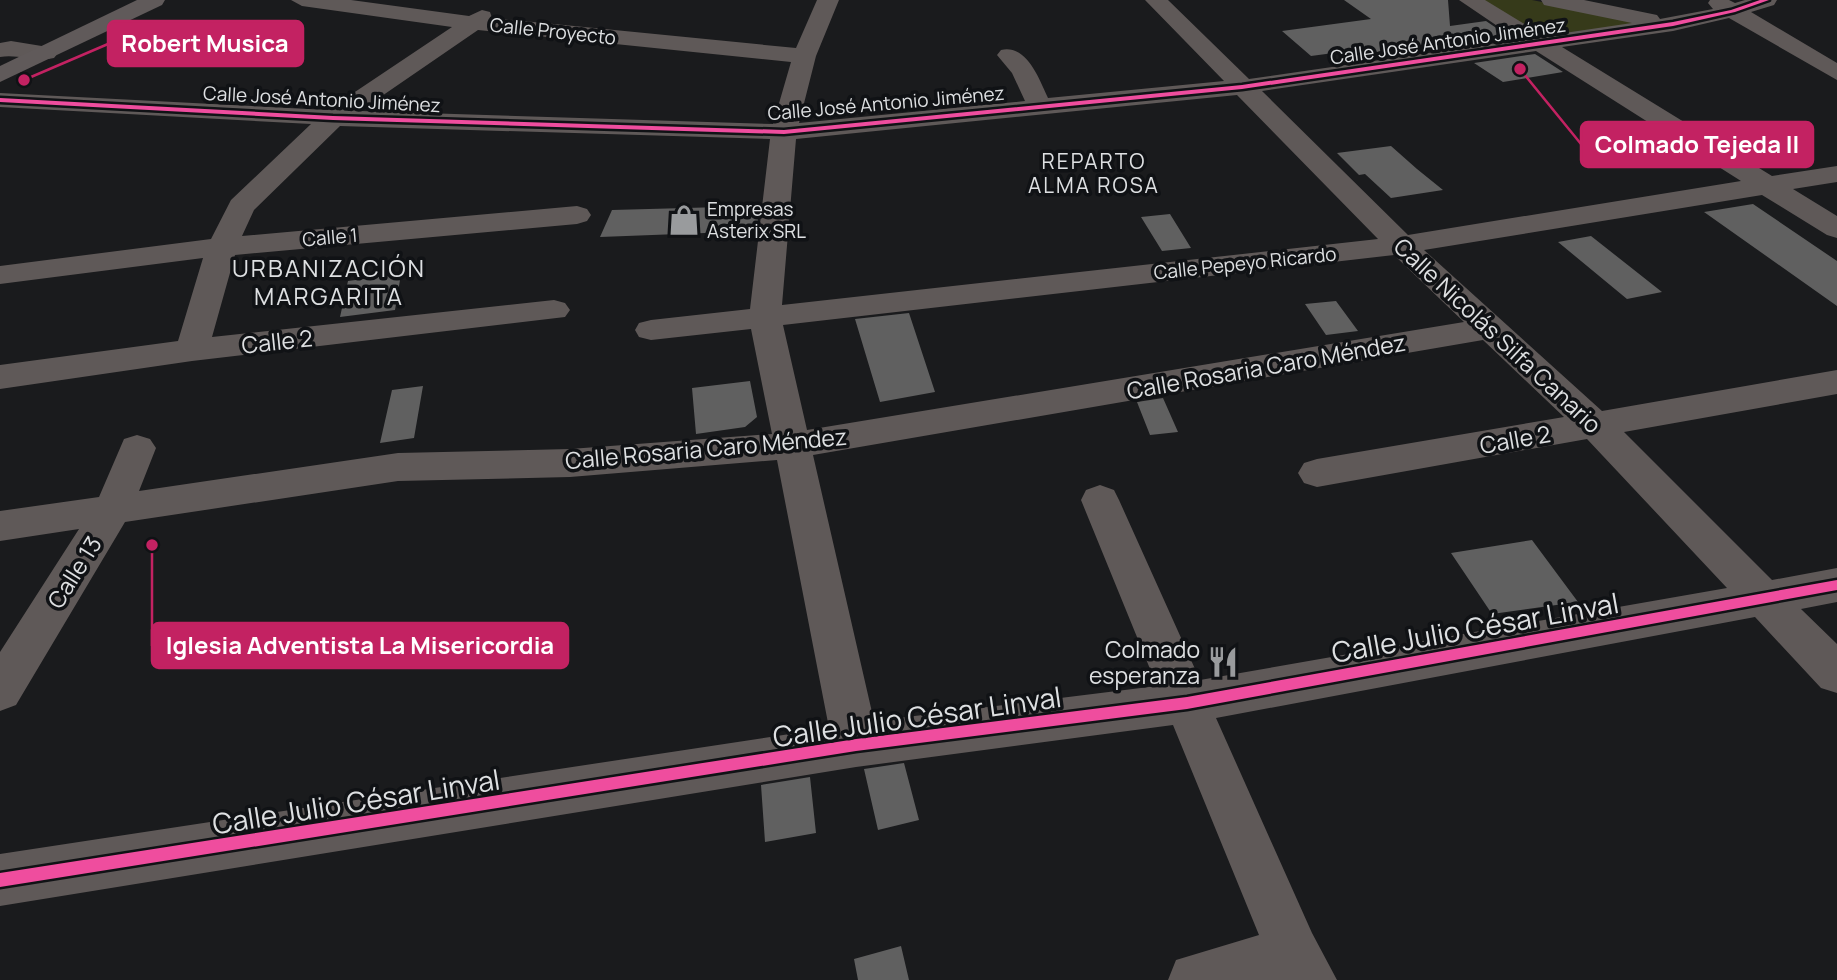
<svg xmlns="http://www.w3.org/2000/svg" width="1837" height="980" font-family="Manrope,sans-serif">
	<rect width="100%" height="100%" fill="#1a1b1d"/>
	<path fill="#363a1a" d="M1480 0H1532L1652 24 1545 41Z"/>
	<path fill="#606060" d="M1344 0H1448L1450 26 1486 21 1511 38 1381 55 1371 48 1311 56 1282 31 1371 19Z
		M1535 54 1563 72 1503 82 1474 63Z
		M1391 146 1417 169 1443 190 1391 198 1365 174 1359 175 1337 153Z
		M1753 204 1837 261V306L1704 212Z
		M759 206 757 231 600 237 612 210Z
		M1170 214 1191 248 1162 251 1141 217Z
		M1591 236 1662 292 1627 299 1558 242Z
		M401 274 395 310 340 317 348 281Z
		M1336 301 1358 331 1326 335 1305 304Z
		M909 313 935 392 880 402 855 319Z
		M750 381 757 417 745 427 696 434 692 388Z
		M423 386 414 438 380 443 392 390Z
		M1163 398 1178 432 1150 435 1137 402Z
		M1532 540 1578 602 1492 614 1451 553Z
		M904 763 919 820 878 830 864 769Z
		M810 777 816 833 765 842 761 785Z
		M901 946 909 980H858L854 959Z"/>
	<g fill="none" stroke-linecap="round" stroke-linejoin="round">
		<path fill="#5f5958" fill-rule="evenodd" d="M291 0H351L469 16 482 10 490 12 492 18 796 48 817 0H839L816 56 799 123 1025 101 1012 73 997 55 1001 50C1027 44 1039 79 1048 98L1224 81 1145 0H1168L1249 79 1518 40 1459 0H1485L1544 36 1632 23 1544 5 1541 0H1584L1657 15 1660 19 1713 9 1708 3 1710 0H1729L1735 3 1745 0H1777L1774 5 1751 12 1837 63V80L1729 18 1673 31 1562 47 1772 176 1837 166V182L1793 189 1837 216V238L1827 235 1762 195 1424 250 1602 411 1837 370V394L1624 432 1772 580 1837 568V602L1801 609 1837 644V693L1821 688 1755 617 1216 718 1312 933 1337 980H1168L1176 960 1259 935 1173 725 856 767 0 906V854L829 728 777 460 570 477 398 481 125 522 16 705 0 711V652L79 529 0 541V511L99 497 124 439 137 435 150 439 156 448 139 491 398 453 570 449 772 434 751 329 651 340 639 337 635 330 639 323 651 320 750 309 770 139 340 126 254 210 242 236 577 206 587 209 591 215 587 221 577 224 235 255 212 337 554 300 565 303 570 310 565 317 192 361 0 389V365L178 341 203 258 0 284V266L211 239 231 200 311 124 0 107V93L328 110 452 27 302 6ZM478 30 791 62 773 124 360 111ZM1536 51 1741 181 1408 235 1262 91ZM1237 95 1378 239 782 305 796 139ZM1394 255 1464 322 807 430 783 325ZM1483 340 1564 417 1317 459 1304 463 1298 473 1304 483 1317 487 1587 439 1727 588 1200 680 1119 500 1114 490 1100 485 1086 490 1081 500 1157 686 874 721 813 455Z
			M11 41 54 48 58 53 54 58C36 62 18 54 0 57V43Z"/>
		<path fill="#605a5a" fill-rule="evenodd" d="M137 0H165L162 5 0 82V66Z"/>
		<defs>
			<path id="cycleway" d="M1760 0H1769L1735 12 1673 26 1242 89 784 134 333 120 0 102V98L333 116 784 130 1242 85 1673 22 1731 10Z
				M1837 580V590L1187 709 856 751 0 887V873L856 739 1187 697Z"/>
		</defs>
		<use href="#cycleway" stroke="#101215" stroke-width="5"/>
		<use href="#cycleway" fill="#ef4d9e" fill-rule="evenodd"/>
	</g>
	<defs>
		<symbol id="shop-bare" viewBox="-9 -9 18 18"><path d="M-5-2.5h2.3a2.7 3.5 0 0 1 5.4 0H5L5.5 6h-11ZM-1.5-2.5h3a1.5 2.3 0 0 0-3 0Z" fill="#999b9d" stroke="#101215" stroke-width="2.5" paint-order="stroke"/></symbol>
		<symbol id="restaurant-bare" viewBox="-9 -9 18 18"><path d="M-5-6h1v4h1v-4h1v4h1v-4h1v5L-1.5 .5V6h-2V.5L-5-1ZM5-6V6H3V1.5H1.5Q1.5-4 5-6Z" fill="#999b9d" stroke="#101215" stroke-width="2.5" paint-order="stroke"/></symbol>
	</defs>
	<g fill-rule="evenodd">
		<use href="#shop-bare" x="662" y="198" width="44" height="44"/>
		<use href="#restaurant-bare" x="1201" y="640" width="44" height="44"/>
	</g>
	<g text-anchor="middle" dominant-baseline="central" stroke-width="7" stroke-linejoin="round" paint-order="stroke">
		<g font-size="19" fill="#dee0e2" stroke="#101215">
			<text transform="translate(553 31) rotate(6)">Calle Proyecto</text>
			<text transform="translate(1448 41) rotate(-8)">Calle José Antonio Jiménez</text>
			<text transform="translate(322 99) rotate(3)">Calle José Antonio Jiménez</text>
			<text transform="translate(886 103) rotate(-5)">Calle José Antonio Jiménez</text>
			<text transform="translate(330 237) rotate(-5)">Calle 1</text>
			<text transform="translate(1245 263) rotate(-6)">Calle Pepeyo Ricardo</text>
		</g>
		<g font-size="19" fill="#dee0e2" stroke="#101215" text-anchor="start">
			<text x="707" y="209">Empresas<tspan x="707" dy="22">Asterix SRL</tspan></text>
		</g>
		<g font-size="21" letter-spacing="2" fill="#dee0e2" stroke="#101215">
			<text x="1094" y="161">REPARTO<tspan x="1094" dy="24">ALMA ROSA</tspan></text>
		</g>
		<g font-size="23" fill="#dee0e2" stroke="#101215">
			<text transform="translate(1498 335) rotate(43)">Calle Nicolás Silfa Canario</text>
			<text transform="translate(277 341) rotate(-6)">Calle 2</text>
			<text transform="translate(1266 366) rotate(-10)">Calle Rosaria Caro Méndez</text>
			<text transform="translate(1515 439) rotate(-10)">Calle 2</text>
			<text transform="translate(706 448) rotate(-5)">Calle Rosaria Caro Méndez</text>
			<text transform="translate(74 572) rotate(-58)">Calle 13</text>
		</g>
		<g font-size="23" fill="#dee0e2" stroke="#101215" text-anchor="end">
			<text x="1200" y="649">Colmado<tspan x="1200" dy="26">esperanza</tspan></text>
		</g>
		<g font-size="24" letter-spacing="2" fill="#dee0e2" stroke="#101215">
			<text x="329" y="267">URBANIZACIÓN<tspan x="329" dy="28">MARGARITA</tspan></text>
		</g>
		<g font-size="28" fill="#dee0e2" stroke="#101215">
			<text transform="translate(1475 627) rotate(-10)">Calle Julio César Linval</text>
			<text transform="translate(917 716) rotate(-8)">Calle Julio César Linval</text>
			<text transform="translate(356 801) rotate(-9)">Calle Julio César Linval</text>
		</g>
	</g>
	<path fill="none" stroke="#c32262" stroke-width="2.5" d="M24 80L108 44M1520 69L1581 144M152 545L152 646"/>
	<g fill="#c32262" stroke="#101215" stroke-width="2.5">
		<circle cx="24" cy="80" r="7"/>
		<circle cx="1520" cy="69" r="7"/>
		<circle cx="152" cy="545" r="7"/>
	</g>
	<g fill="#c32262" stroke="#c32262" stroke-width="2.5">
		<rect x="108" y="21" width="195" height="45" rx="7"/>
		<rect x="1581" y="122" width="232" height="45" rx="7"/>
		<rect x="152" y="623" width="416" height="45" rx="7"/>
	</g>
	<g font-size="24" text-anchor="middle" font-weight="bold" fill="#fff">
		<text x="205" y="52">Robert Musica</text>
		<text x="1697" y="153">Colmado Tejeda II</text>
		<text x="360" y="654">Iglesia Adventista La Misericordia</text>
	</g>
</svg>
